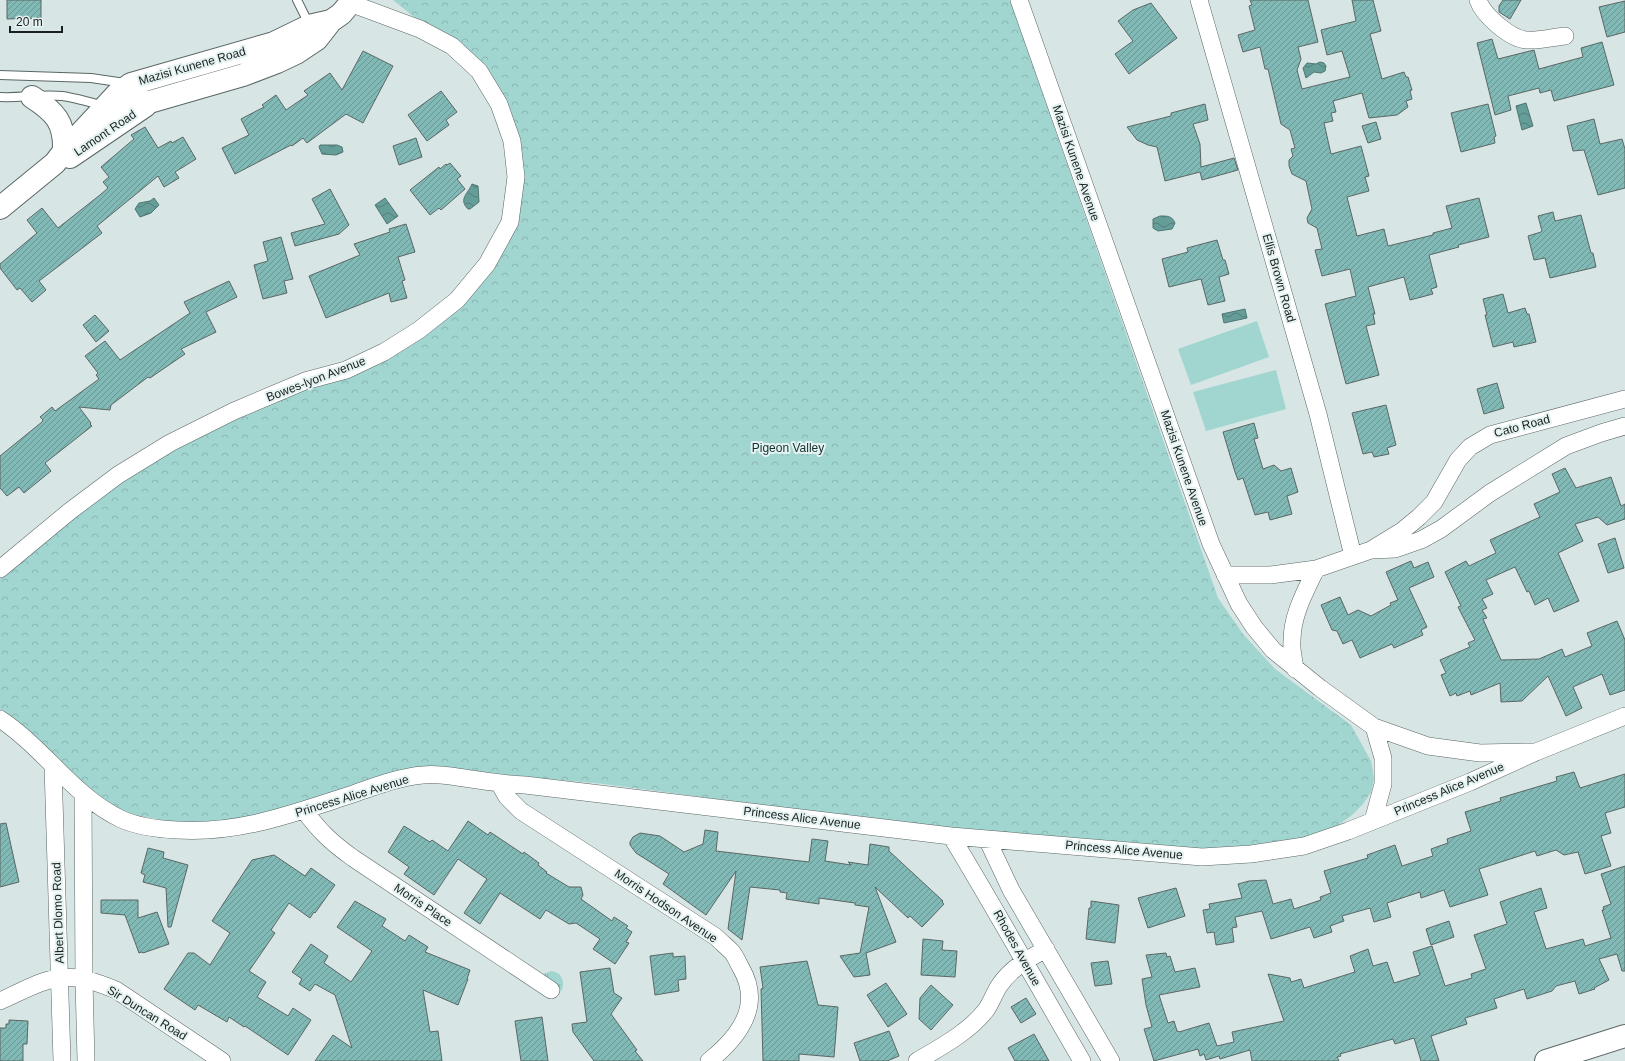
<svg xmlns="http://www.w3.org/2000/svg" width="1625" height="1061" font-family="Helvetica,sans-serif">
	<defs>
		<pattern id="grass-tufts" width="24" height="20" patternUnits="userSpaceOnUse"><rect width="24" height="20" fill="#a1d5d0"/><path d="M3 7l-1-3M5 7V3M7 7l1-3M15 17l-1-3M17 17v-4M19 17l1-3" fill="none" stroke="#8ab6b2"/></pattern>
		<pattern id="forest-crowns" width="20" height="18" patternUnits="userSpaceOnUse"><rect width="20" height="18" fill="#a1d5d0"/><path d="M2 6a3 3 0 1 1 6 0M12 15a3 3 0 1 1 6 0" fill="none" stroke="#8ab6b2"/></pattern>
		<pattern id="water-waves" width="16" height="10" patternUnits="userSpaceOnUse"><rect width="16" height="10" fill="#659d98"/><path d="M0 5q4-4 8 0t8 0" fill="none" stroke="#527f7b"/></pattern>
		<pattern id="building-hatch" width="6" height="6" patternUnits="userSpaceOnUse"><rect width="6" height="6" fill="#80b9b5"/><path d="M-1 1l2-2M0 6l6-6M5 7l2-2" fill="none" stroke="#689693"/></pattern>
	</defs>
	<rect width="100%" height="100%" fill="#d7e5e4"/>
	<path fill="url(#grass-tufts)" d="M551 971C561 972 565 980 562 990L554 997 547 996 540 993 541 975Z"/>
	<path fill="url(#forest-crowns)" d="M393 0H1010L1218 598 1243 634 1275 669 1351 725 1371 761 1374 779 1371 792 1363 804 1351 816 1334 828 1306 840 1201 851 949 830 604 784 454 770 295 808 200 826 133 815 82 793 0 718V566L193 427 349 370 431 318 495 244 507 213 513 174 495 106 468 65 434 33Z"/>
	<path fill="#a1d5d0" d="M1257 321 1269 357 1191 385 1178 349Z
		M1276 370 1286 409 1206 431 1193 392Z"/>
	<path fill="url(#water-waves)" stroke="#4e7773" d="M1320 62 1324 63 1326 66 1325 71 1321 73 1314 72 1306 78 1303 68 1307 63 1316 64Z
		M1526 103 1533 126 1522 130 1516 106Z
		M320 145H337L342 147 343 152 336 155 322 154 319 147Z
		M472 184 478 186 479 202 470 209H468C458 199 468 194 472 184Z
		M154 198 159 205 151 213 140 217 135 209 139 203 150 201Z
		M385 198 398 216 387 224 375 205Z
		M1160 216C1168 216 1172 216 1175 223L1172 229 1158 231 1153 228V219Z
		M1245 309 1247 318 1224 323 1222 314Z"/>
	<path fill="url(#building-hatch)" stroke="#5b6765" d="M7 0H41V18L7 19Z
		M1250 0H1308L1318 42 1298 47 1301 59 1297 70 1302 89 1350 77 1342 51 1327 55 1321 30 1356 21 1352 0H1373L1381 31 1370 34 1382 79 1404 72 1406 77H1408L1412 90 1410 91 1412 99 1406 101 1408 107 1397 115 1369 118 1362 93 1333 101 1336 112 1331 113 1333 121 1324 123 1331 154 1361 146 1369 176 1365 177 1369 191 1347 197 1357 236 1384 229 1388 246 1433 235V233L1452 228 1446 206 1479 198 1489 237 1458 245 1459 247 1429 255 1437 287 1431 289 1433 294 1410 300 1404 277 1368 287 1375 314H1373L1375 324 1366 326 1379 375 1346 384 1325 304 1356 296 1350 269 1322 276 1315 250 1322 249 1317 228 1308 223 1307 218 1312 209 1306 181 1292 174 1289 166V160L1293 156 1291 149 1295 148 1290 130 1281 124 1268 69H1265L1260 47 1243 52 1238 35 1255 30 1249 6 1252 5Z
		M1503 0H1521L1510 19 1499 12V6Z
		M1625 1V32L1607 37 1599 7Z
		M1151 3 1177 38 1129 74 1115 54 1133 41 1118 21 1133 10Z
		M1492 39 1498 59 1534 50 1539 69 1583 57 1581 48 1602 42 1614 85 1554 101 1551 90 1540 93 1539 88 1508 96 1511 110 1495 115 1477 43Z
		M363 51 393 66 363 123 346 114 307 143 303 138 292 146 291 145 235 174 222 148 249 135 241 119 264 107 262 105 276 95 286 110 308 95 304 91 330 73 342 90Z
		M441 91 457 112 446 120 449 125 427 141 408 115Z
		M1205 104 1208 120 1193 124 1200 144 1201 167 1234 158 1238 170 1202 180 1200 172 1165 181 1157 147 1148 145 1137 140 1127 127 1171 116V113Z
		M1488 104 1496 136 1494 137 1495 143 1461 152 1451 113Z
		M1594 119 1600 144 1622 139 1625 149V188L1598 195 1584 150 1573 151 1567 126Z
		M1376 122 1381 139 1368 143 1362 126Z
		M145 127 158 148 171 141 172 143 183 137 196 159 175 172 179 178 164 187 158 176 97 226 102 233 39 281 46 290 32 302 20 288 17 290 0 268V264L37 233 27 220 42 208 58 228 100 195 108 188 103 182 109 177 101 167 134 139 131 135Z
		M416 138 422 157 399 165 393 146Z
		M450 163 461 176 457 179 465 189 441 210 439 208 430 215 410 190 439 167 440 169 446 164 447 165Z
		M330 189 349 225 339 234 295 246 291 233 325 224 312 199Z
		M1553 212 1555 221 1581 215 1591 253H1593L1596 267 1550 278 1545 258 1534 260 1528 236 1541 232 1542 231 1538 216Z
		M406 224 415 252 398 257 405 280 402 281 407 298 391 302 389 293 326 318 309 276 360 255 354 244 390 232 389 229Z
		M281 237 293 279 284 281 287 293 263 299 254 265 268 261 263 242Z
		M1217 240 1223 260H1225L1229 274 1219 277 1225 301 1208 305 1201 279 1169 287 1162 259 1188 252 1187 248Z
		M229 281 237 297 206 312 216 332 181 349 185 354 150 378 148 377 111 405 110 410 79 407 91 423 90 424 92 426 45 463 51 471 24 493 19 487 7 496 0 488V456L42 422 43 420 40 417 52 407 55 411 99 379 96 375 98 373 85 356 105 341 120 360 190 313 184 302Z
		M1503 294 1508 313 1525 308 1527 314H1529L1536 342 1514 347 1513 342 1493 347 1485 315H1487L1483 299Z
		M95 315 109 331 96 342 83 325Z
		M1497 383 1504 408 1484 414 1477 389Z
		M1386 405 1396 445 1387 448 1389 454 1374 457 1372 452 1363 454 1352 413Z
		M1254 423 1258 438 1254 439 1263 469 1274 465 1281 471 1291 468 1298 492 1287 496 1292 514 1270 520 1268 512 1255 515 1243 478 1238 480 1235 472 1223 432Z
		M1565 468 1576 488 1611 477 1621 506 1625 504V519L1607 525 1598 517 1575 524 1583 541 1558 553 1579 601 1554 612 1548 598 1535 605 1529 591 1527 592 1515 567 1486 580 1493 594 1482 599 1487 608 1482 610 1487 618 1483 619 1501 660 1539 659 1562 649 1565 657 1592 646 1587 633 1617 621 1625 640V690L1610 695 1602 674 1573 687 1582 708 1566 716 1548 676 1522 701 1501 702 1500 683 1471 695 1470 691 1457 696 1456 693 1450 696 1441 675 1446 673 1440 660 1470 647 1468 643 1475 640 1458 607 1461 606 1445 572 1466 561 1469 566 1496 553 1490 540 1540 517 1534 504 1560 492 1552 474Z
		M1615 538 1624 568 1608 573 1598 544Z
		M1411 561 1414 568 1428 562 1434 577 1409 588 1427 627 1421 630 1423 635 1394 648 1392 644 1360 658 1352 640 1343 644 1337 631 1332 630 1321 605 1340 597 1348 615 1358 610 1371 616 1391 605 1390 603 1398 600 1386 572Z
		M1574 772 1580 788 1625 774V807L1605 813 1611 833 1601 836 1611 866 1585 874 1578 852 1564 855 1556 850 1537 856 1535 851 1479 869 1488 895 1450 907 1444 890 1421 898 1420 892 1387 903 1391 917 1374 922 1370 908 1342 916 1344 921 1330 926 1332 932 1314 938 1310 927 1271 939 1262 911 1235 917 1237 927 1232 928 1234 942 1216 945 1214 932 1207 933 1203 910 1210 909 1209 904 1242 898 1238 884 1249 881 1266 880 1273 904 1291 899 1294 909 1321 900 1320 897 1331 893 1324 871 1368 858 1367 855 1395 845 1402 866 1433 856 1431 849 1448 843 1447 839 1471 831 1465 812 1501 801 1500 798 1557 781 1556 777Z
		M468 821 488 835 490 832 523 854 524 852 539 863 538 865 547 872 546 873 569 887H581L583 895 581 899 612 921 614 917 628 926 626 928 632 932 626 942 629 943 615 964 593 949 600 939 576 923 569 924 546 910 540 919 500 893 480 924 464 913 487 879 458 859 434 895 404 874 409 867 388 852 404 826 430 842 432 840 448 851Z
		M6 823 19 882 0 887V824Z
		M705 830 718 832 716 851 809 862 812 839 828 841 825 861 851 865 848 862 868 865 870 844 889 847V851L943 901 942 902 944 904 922 927 910 916 908 918 875 887 896 942 866 953 870 975 854 977 840 956 860 953 869 907 855 905V903L819 898V904L786 899 787 893 780 892V890L750 887 742 940 728 929 736 871 706 915 663 884 669 874 636 853 630 845V842L633 837 640 833 660 836 684 852 703 844Z
		M148 848 164 852 163 858 188 865 171 927H168L166 888 143 882 145 875 141 873Z
		M274 855 305 876 311 868 335 885 315 913 314 912 310 918 289 903 271 930 275 933 249 971 266 982 257 997 288 1016 293 1008 311 1020 288 1055 245 1026 244 1027 229 1017 227 1022 198 1005 195 1010 164 989 188 953H194L210 965 230 933 212 921 252 860Z
		M1625 866V971H1622L1617 954 1599 959 1609 980 1594 988 1595 989 1579 994 1575 981 1556 986 1552 991 1527 999 1524 989 1494 999 1497 1008 1465 1018 1467 1024 1431 1036 1439 1061H1421L1414 1038 1395 1044 1393 1039 1340 1054 1341 1056 1337 1057 1339 1061H1252L1250 1050 1220 1059 1219 1056 1206 1060 1204 1054 1200 1056 1198 1049 1154 1061 1144 1029 1152 1027 1146 1005 1142 979 1152 977 1146 955 1166 953 1167 957 1170 956 1175 972 1195 968 1200 987 1159 995 1168 1023 1174 1021 1177 1031H1178L1179 1032 1209 1023 1217 1046 1234 1042 1232 1032 1284 1021 1268 974 1290 978 1291 982 1301 979 1304 988 1355 972 1350 956 1368 949 1373 966 1387 962 1394 983 1420 975 1413 952 1432 946 1445 986 1472 978 1471 974 1486 969 1474 935 1507 924 1500 902 1541 888 1547 908 1534 912 1546 949 1583 939 1585 946 1611 938 1602 910H1604L1603 907 1611 904 1601 874Z
		M1176 888 1185 916 1148 928 1138 898Z
		M101 900H138V918L157 912 169 944 143 953 142 952 139 953 125 915 101 913Z
		M355 901 386 919 382 926 405 941 409 935 428 947 425 952 470 970 467 979H468L458 1005 423 990 430 1032 438 1031 442 1061H315L333 1035 352 1048 335 995 315 984 310 991 299 984 302 979 292 972 311 944 328 956 324 963 351 982 372 951 337 927Z
		M1091 901 1119 905 1115 943 1086 939 1089 908H1091Z
		M1449 921 1454 937 1431 945 1426 929Z
		M923 939 943 941 942 950 957 951 955 977 921 975Z
		M673 953V957L685 956 686 979 678 980 679 991 655 995 650 956Z
		M807 961 818 1005 838 1007 834 1057 799 1054V1061H763L761 989 763 988 760 967Z
		M1108 961 1112 984 1095 986 1091 963Z
		M610 968 614 993 622 998 611 1014 637 1050 635 1051 643 1061H594L573 1032 572 1024 587 1022 580 972Z
		M886 983 907 1014 888 1027 867 995Z
		M931 985 953 1005 931 1030 919 1019 920 998Z
		M1026 998 1036 1014 1021 1023 1011 1007Z
		M542 1017 548 1061H521L515 1021Z
		M9 1020 28 1021 27 1044H23V1061H0V1028H6V1024H9Z
		M889 1031 899 1056 887 1061H860L854 1043Z
		M1034 1034 1049 1061H1015L1008 1048Z"/>
	<g fill="none" stroke-linecap="round" stroke-linejoin="round">
		<defs>
			<path id="lane" d="M297 0 309 24
				M0 75 91 78 125 83
				M0 97C21 98 42 94 62 96 76 98 90 102 104 106"/>
			<path id="street" d="M1019 0 1211 544 1239 604 1254 627 1273 650 1320 688 1374 727 1428 746 1480 753 1529 752
				M1199 0 1318 414 1353 556
				M1478 0C1483 15 1511 40 1528 40 1540 41 1553 37 1565 36
				M1372 550 1395 549 1421 540 1441 529 1490 493 1566 446 1601 433 1625 426
				M0 569 70 511 118 475 170 443 234 411 305 381 346 370 384 352 419 330 457 300 487 264 510 222 516 177 512 141 499 104 479 71 452 46 420 29 350 3
				M1225 575H1270L1316 569 1371 550 1402 531 1419 517 1434 502 1458 460 1470 447 1490 435 1625 399
				M1295 669C1294 660 1291 650 1292 641 1292 615 1305 592 1316 569
				M0 719C44 748 73 796 121 819 138 827 157 829 177 830 240 834 294 813 353 794 376 786 399 777 423 775 439 773 455 777 471 779 489 782 507 784 525 785L951 836 1202 857 1251 854 1304 846 1348 831 1470 782 1536 752 1625 716
				M53 766 62 1061
				M499 783 507 797 521 811 716 937C721 942 727 947 732 952 736 957 738 963 741 968 763 1006 739 1037 709 1061
				M83 794 84 980 86 1061
				M304 810C319 831 332 843 353 858L551 990
				M1373 821 1383 784V758L1374 727
				M951 836C996 910 1038 986 1082 1061
				M987 839 1011 890 1111 1061
				M0 1001C19 993 38 981 58 978 78 975 99 983 116 990L222 1061
				M917 1061C941 1047 969 1032 986 1010 991 1003 994 994 999 986 1011 968 1028 959 1046 949"/>
			<path id="secondary" d="M32 97C55 112 65 122 64 151
				M105 107H122L153 101 243 75 277 62 296 53 317 39 331 21 341 14 353 0
				M70 157 145 106
				M0 208 55 163 64 151 105 107 117 94 131 84 274 43 309 26 331 21
				M1546 1061 1625 1036"/>
		</defs>
		<use href="#lane" stroke="#5a6765" stroke-width="10"/>
		<use href="#street" stroke="#5a6765" stroke-width="18"/>
		<use href="#secondary" stroke="#5a6765" stroke-width="24"/>
		<use href="#lane" stroke="#fff" stroke-width="8"/>
		<use href="#street" stroke="#fff" stroke-width="17"/>
		<use href="#secondary" stroke="#fff" stroke-width="22"/>
	</g>
	<g text-anchor="middle" dominant-baseline="central" stroke-width="4" stroke-linejoin="round" paint-order="stroke">
		<g font-size="12" fill="#191e1e" stroke="#e4f2f1">
			<text transform="translate(192 66) rotate(-16)">Mazisi Kunene Road</text>
			<text transform="translate(105 133) rotate(-34)">Lamont Road</text>
			<text transform="translate(1076 163) rotate(71)">Mazisi Kunene Avenue</text>
			<text transform="translate(1279 278) rotate(74)">Ellis Brown Road</text>
			<text transform="translate(316 379) rotate(-21)">Bowes-lyon Avenue</text>
			<text transform="translate(1522 426) rotate(-15)">Cato Road</text>
			<text transform="translate(1184 468) rotate(71)">Mazisi Kunene Avenue</text>
			<text transform="translate(1449 789) rotate(-23)">Princess Alice Avenue</text>
			<text transform="translate(352 796) rotate(-17)">Princess Alice Avenue</text>
			<text transform="translate(802 818) rotate(7)">Princess Alice Avenue</text>
			<text transform="translate(1124 850) rotate(5)">Princess Alice Avenue</text>
			<text transform="translate(423 905) rotate(34)">Morris Place</text>
			<text transform="translate(666 906) rotate(34)">Morris Hodson Avenue</text>
			<text transform="translate(58 913) rotate(-92)">Albert Dlomo Road</text>
			<text transform="translate(1017 948) rotate(61)">Rhodes Avenue</text>
			<text transform="translate(147 1013) rotate(32)">Sir Duncan Road</text>
		</g>
		<g font-size="12" fill="#143230" stroke="#e4f2f1">
			<text x="788" y="448">Pigeon Valley</text>
		</g>
	</g>
	<path d="M10 26v6h52v-6" fill="none" stroke="#191e1e" stroke-width="2"/>
	<text x="16" y="26" font-size="12" fill="#191e1e" stroke="#e4f2f1" stroke-width="3" paint-order="stroke">20 m</text>
</svg>
